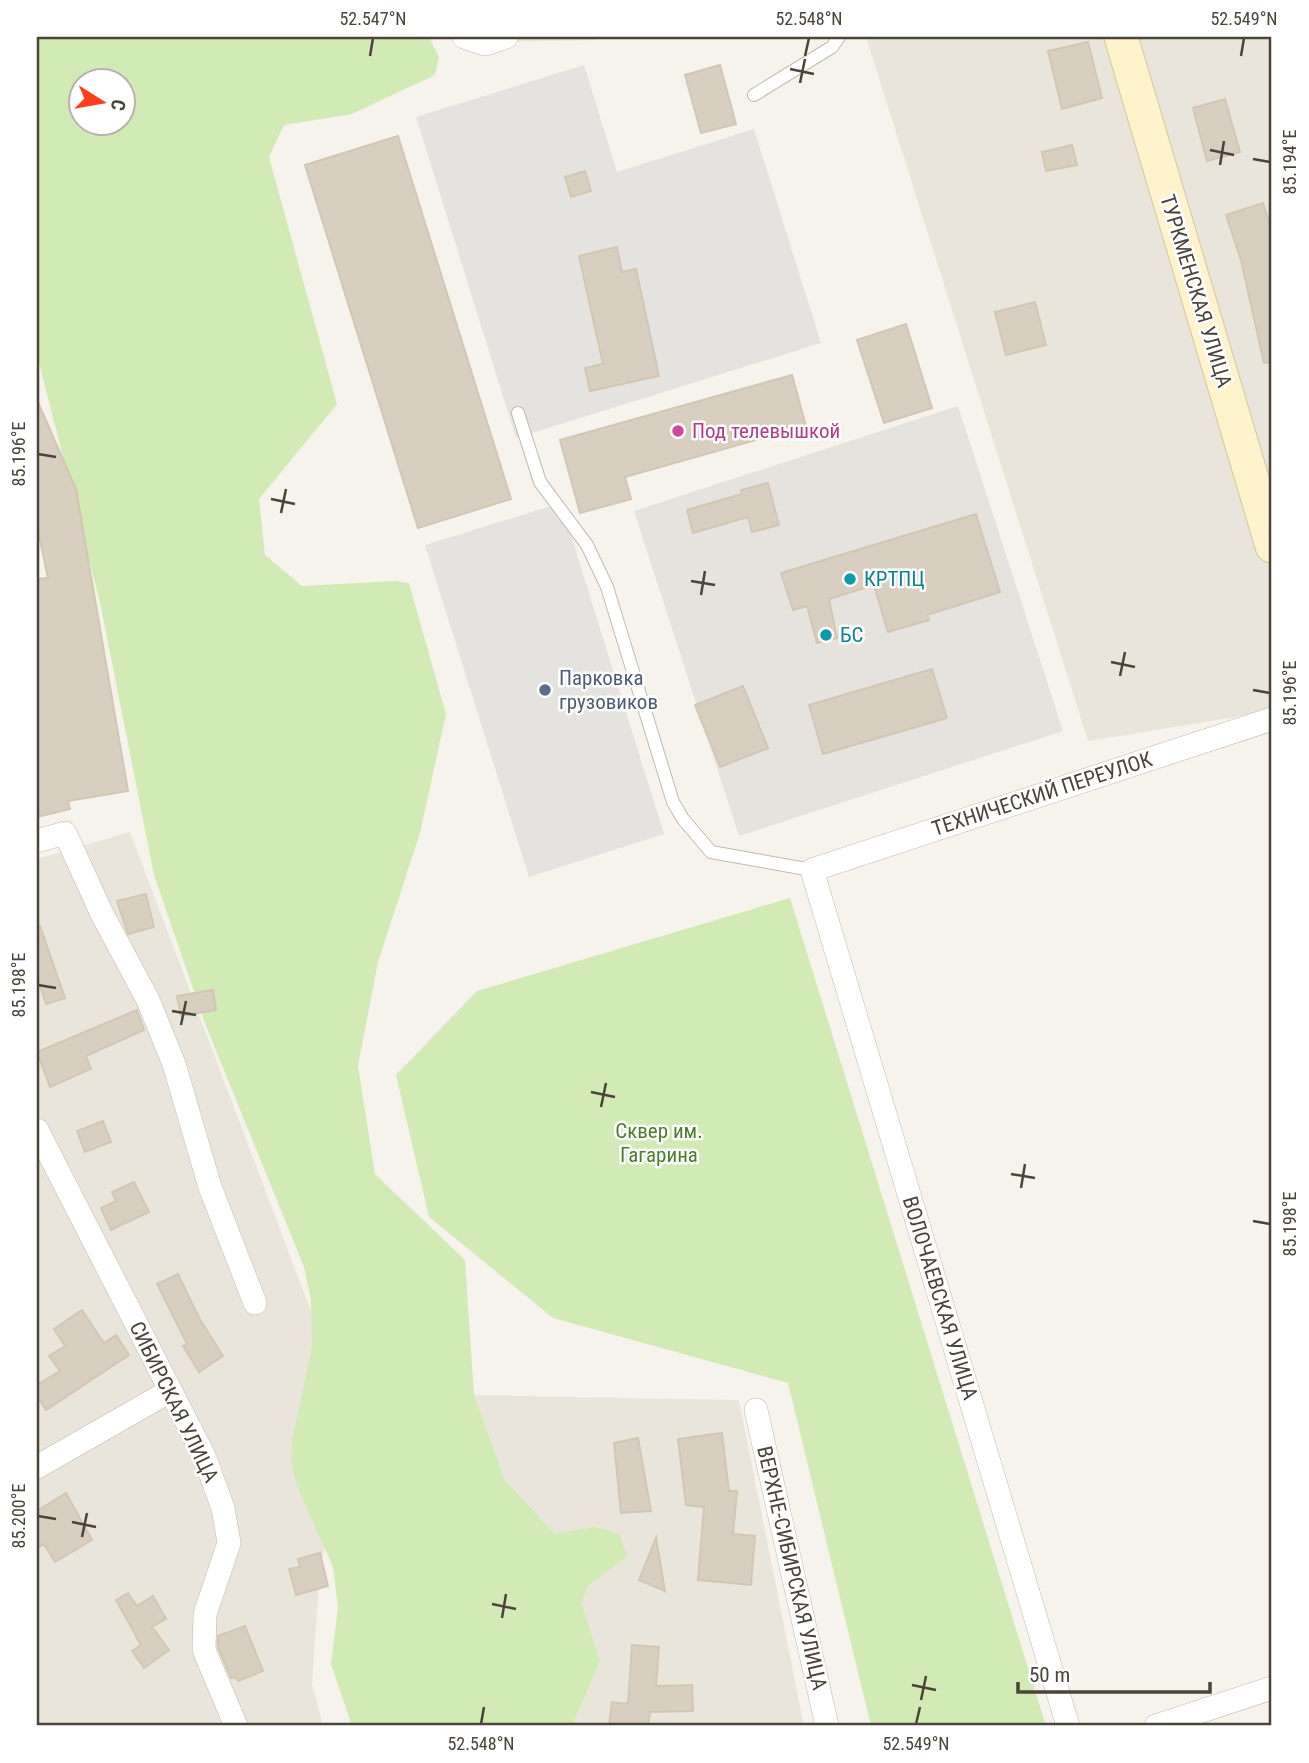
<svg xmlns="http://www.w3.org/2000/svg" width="1309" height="1763" font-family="'Roboto Condensed',sans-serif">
	<rect width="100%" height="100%" fill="#f6f3ec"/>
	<path fill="#eae5da" d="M454 37H606L595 40 455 43Z
		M866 37H1272V711L1088 741Z
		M130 832 355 1428 320 1567 312 1684 323 1726H37V859Z
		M474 1395 739 1400 804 1726H566L573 1724 600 1663 582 1604 587 1587 627 1557 593 1527 555 1534 505 1480Z"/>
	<path fill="#e6e2dd" d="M958 406 1063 731 739 836 634 511Z"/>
	<path fill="#d2eab5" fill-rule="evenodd" d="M37 37H429L439 57 435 75 352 114 284 125 269 157 337 404 259 499 265 555 302 586 396 581 409 583 446 714 420 833 378 962 358 1066 375 1174 465 1260 474 1395 505 1480 555 1534 593 1527 619 1533 627 1557 587 1587 582 1604 600 1662 573 1724 566 1726H352L331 1664 338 1607 333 1567 297 1486 291 1461 292 1441 312 1348 311 1300 304 1267 206 1026 154 875 100 602 37 355ZM80 80H122V122H80Z
		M790 898 1046 1726H871L788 1383 553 1318 429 1217 396 1075 477 991Z"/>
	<path fill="#e5e3e0" d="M584 65 617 172 754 129 821 343 516 438 416 117Z
		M561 503 664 834 529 877 425 545Z"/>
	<path fill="#d8cfc1" stroke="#d3c7b4" stroke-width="2" d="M1088 42 1102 98 1062 109 1048 51Z
		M720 65 736 124 701 133 685 75Z
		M1225 99 1240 152 1207 161 1193 108Z
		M398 136 511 499 418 528 305 165Z
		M1072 145 1077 165 1046 171 1042 152Z
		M585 171 591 191 571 197 565 177Z
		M1263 203 1272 231V362L1264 363 1241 260 1226 215Z
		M617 247 622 272 636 269 659 376 590 391 585 368 603 364 579 256Z
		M1035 302 1046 345 1006 355 995 312Z
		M906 324 932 408 884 423 857 340Z
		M792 375 806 426 625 477 631 499 580 513 560 440Z
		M37 400 76 489 128 791 68 801 70 809 37 817V579L48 578 37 526Z
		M768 483 779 525 752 532 748 517 693 533 687 510 742 494 741 490Z
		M976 514 1000 592 927 615 929 620 888 632 874 585 829 599 837 638 817 643 807 606 793 610 781 573Z
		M932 669 947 718 823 754 809 705Z
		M743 686 768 748 720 767 695 705Z
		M146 894 154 927 128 934 117 901Z
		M37 926H40L65 998 46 1004 37 976Z
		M213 990 216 1010 181 1016 177 996Z
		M137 1010 144 1030 86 1056 91 1069 50 1087 37 1052Z
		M103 1121 111 1142 85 1152 77 1131Z
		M134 1182 149 1212 111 1230 101 1208 116 1201 112 1192Z
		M178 1274 199 1318 223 1356 199 1372 183 1346 187 1344 157 1284Z
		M82 1310 104 1343 116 1335 129 1355 46 1410 37 1396V1385L60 1371 49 1356 65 1346 54 1329Z
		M722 1433 729 1491H737L733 1534 755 1536 751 1585 698 1580 704 1507 686 1505 678 1439Z
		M638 1438 651 1511 621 1513 614 1443Z
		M66 1493 92 1540 55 1562 44 1544 37 1548V1511Z
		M656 1538 665 1591 639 1580Z
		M320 1553 328 1586 296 1595 289 1569 300 1567 298 1559Z
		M128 1593 137 1606 153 1596 166 1619 152 1627 169 1650 144 1668 132 1651 141 1645 116 1600Z
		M245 1626 263 1671 238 1681 235 1677 231 1678 218 1647V1636Z
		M632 1645 659 1647 656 1686 692 1685 693 1711 650 1712 648 1726H609L612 1702 628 1704Z"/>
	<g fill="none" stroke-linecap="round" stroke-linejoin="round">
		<defs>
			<path id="lane" d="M754 95 832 47 839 37
				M518 413 540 482 587 545 607 587 673 802 683 819 711 852 812 870"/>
			<path id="street" d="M464 37 485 44 506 37
				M37 841 65 833 102 914 148 1000 174 1064 210 1187 255 1303
				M37 1130 204 1456 223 1508 229 1543 205 1614 204 1650 236 1726
				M756 1410 827 1726
				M37 1467 168 1392
				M1068 1726 812 870 1272 719
				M1156 1726 1272 1688"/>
			<path id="secondary" d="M1121 37 1272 546"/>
		</defs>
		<use href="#lane" stroke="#c2bbae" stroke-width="14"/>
		<use href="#street" stroke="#c2bbae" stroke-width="24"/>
		<use href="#secondary" stroke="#d6c79b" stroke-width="35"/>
		<use href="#lane" stroke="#fff" stroke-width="12"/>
		<use href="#street" stroke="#fff" stroke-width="23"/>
		<use href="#secondary" stroke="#fff3cd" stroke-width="33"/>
	</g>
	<path fill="none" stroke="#4b4439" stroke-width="2.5" d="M370 56 373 38M805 56 809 38M1241 56 1244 38M790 69 814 74M800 83 805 59M1210 150 1234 155M1253 159 1270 162M1220 165 1224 141M38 454 56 457M271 499 295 504M281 513 286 489M691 581 715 585M701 595 705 571M1111 662 1135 667M1120 676 1125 652M1253 690 1270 693M38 985 56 988M172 1011 196 1015M181 1025 186 1001M591 1092 615 1097M601 1107 606 1083M1011 1174 1035 1178M1021 1188 1025 1164M1253 1221 1270 1224M38 1516 56 1519M72 1522 96 1527M82 1537 87 1513M492 1604 516 1609M502 1618 506 1594M912 1685 936 1690M921 1700 926 1676M481 1724 484 1707M916 1724 920 1707"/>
	<circle fill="#d1479c" stroke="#fff" stroke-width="2.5" cx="678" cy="431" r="7"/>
	<g fill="#0f9aa8" stroke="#fff" stroke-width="2.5">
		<circle cx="850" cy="579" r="7"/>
		<circle cx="826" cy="635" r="7"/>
	</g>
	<circle fill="#5c6f8a" stroke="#fff" stroke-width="2.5" cx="545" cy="690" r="7"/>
	<g text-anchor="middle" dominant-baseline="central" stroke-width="5" stroke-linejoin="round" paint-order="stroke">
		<g font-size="21" fill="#4b4439" stroke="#fff">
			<text transform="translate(1196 291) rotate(73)">ТУРКМЕНСКАЯ УЛИЦА</text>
			<text transform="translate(1042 794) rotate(-18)">ТЕХНИЧЕСКИЙ ПЕРЕУЛОК</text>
			<text transform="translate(940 1298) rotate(73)">ВОЛОЧАЕВСКАЯ УЛИЦА</text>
			<text transform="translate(174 1402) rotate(64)">СИБИРСКАЯ УЛИЦА</text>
			<text transform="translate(792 1568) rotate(77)">ВЕРХНЕ-СИБИРСКАЯ УЛИЦА</text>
		</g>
		<g font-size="21" fill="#b23c85" stroke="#fff" text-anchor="start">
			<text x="692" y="431">Под телевышкой</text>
		</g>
		<g font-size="21" fill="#0d838f" stroke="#fff" text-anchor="start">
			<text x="864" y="579">КРТПЦ</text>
			<text x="840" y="635">БС</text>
		</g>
		<g font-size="21" fill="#4e5e75" stroke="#fff" text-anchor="start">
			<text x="559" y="678">Парковка<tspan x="559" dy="24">грузовиков</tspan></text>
		</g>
		<g font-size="21" fill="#4a7f2a" stroke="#fff">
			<text x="659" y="1131">Сквер им.<tspan x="659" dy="24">Гагарина</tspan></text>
		</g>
	</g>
	<rect width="1309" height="1763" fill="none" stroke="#ffffff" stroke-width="77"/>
	<g transform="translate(102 102) rotate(101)"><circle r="33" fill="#ffffff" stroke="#b7b4b0" stroke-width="2"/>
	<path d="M0-5L12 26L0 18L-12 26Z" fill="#fc3f1d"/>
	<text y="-10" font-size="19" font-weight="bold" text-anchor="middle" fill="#4b4439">С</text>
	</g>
	<path d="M1018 1682v10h192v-10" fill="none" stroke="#4b4439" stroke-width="3.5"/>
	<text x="1029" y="1682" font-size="21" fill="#4b4439" stroke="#ffffff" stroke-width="5" paint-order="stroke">50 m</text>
	<rect x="38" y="38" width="1232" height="1686" fill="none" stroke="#4b4439" stroke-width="2.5"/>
	<g font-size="18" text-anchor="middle" fill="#4b4439">
		<text x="373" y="25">52.547°N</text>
		<text x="809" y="25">52.548°N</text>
		<text x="1244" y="25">52.549°N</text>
		<text transform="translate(1290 162) rotate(-90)" y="6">85.194°E</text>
		<text transform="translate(19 454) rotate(-90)" y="6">85.196°E</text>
		<text transform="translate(1290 693) rotate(-90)" y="6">85.196°E</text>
		<text transform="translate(19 985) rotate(-90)" y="6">85.198°E</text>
		<text transform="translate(1290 1224) rotate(-90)" y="6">85.198°E</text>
		<text transform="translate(19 1516) rotate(-90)" y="6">85.200°E</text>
		<text x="481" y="1750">52.548°N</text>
		<text x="916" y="1750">52.549°N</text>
	</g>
</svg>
